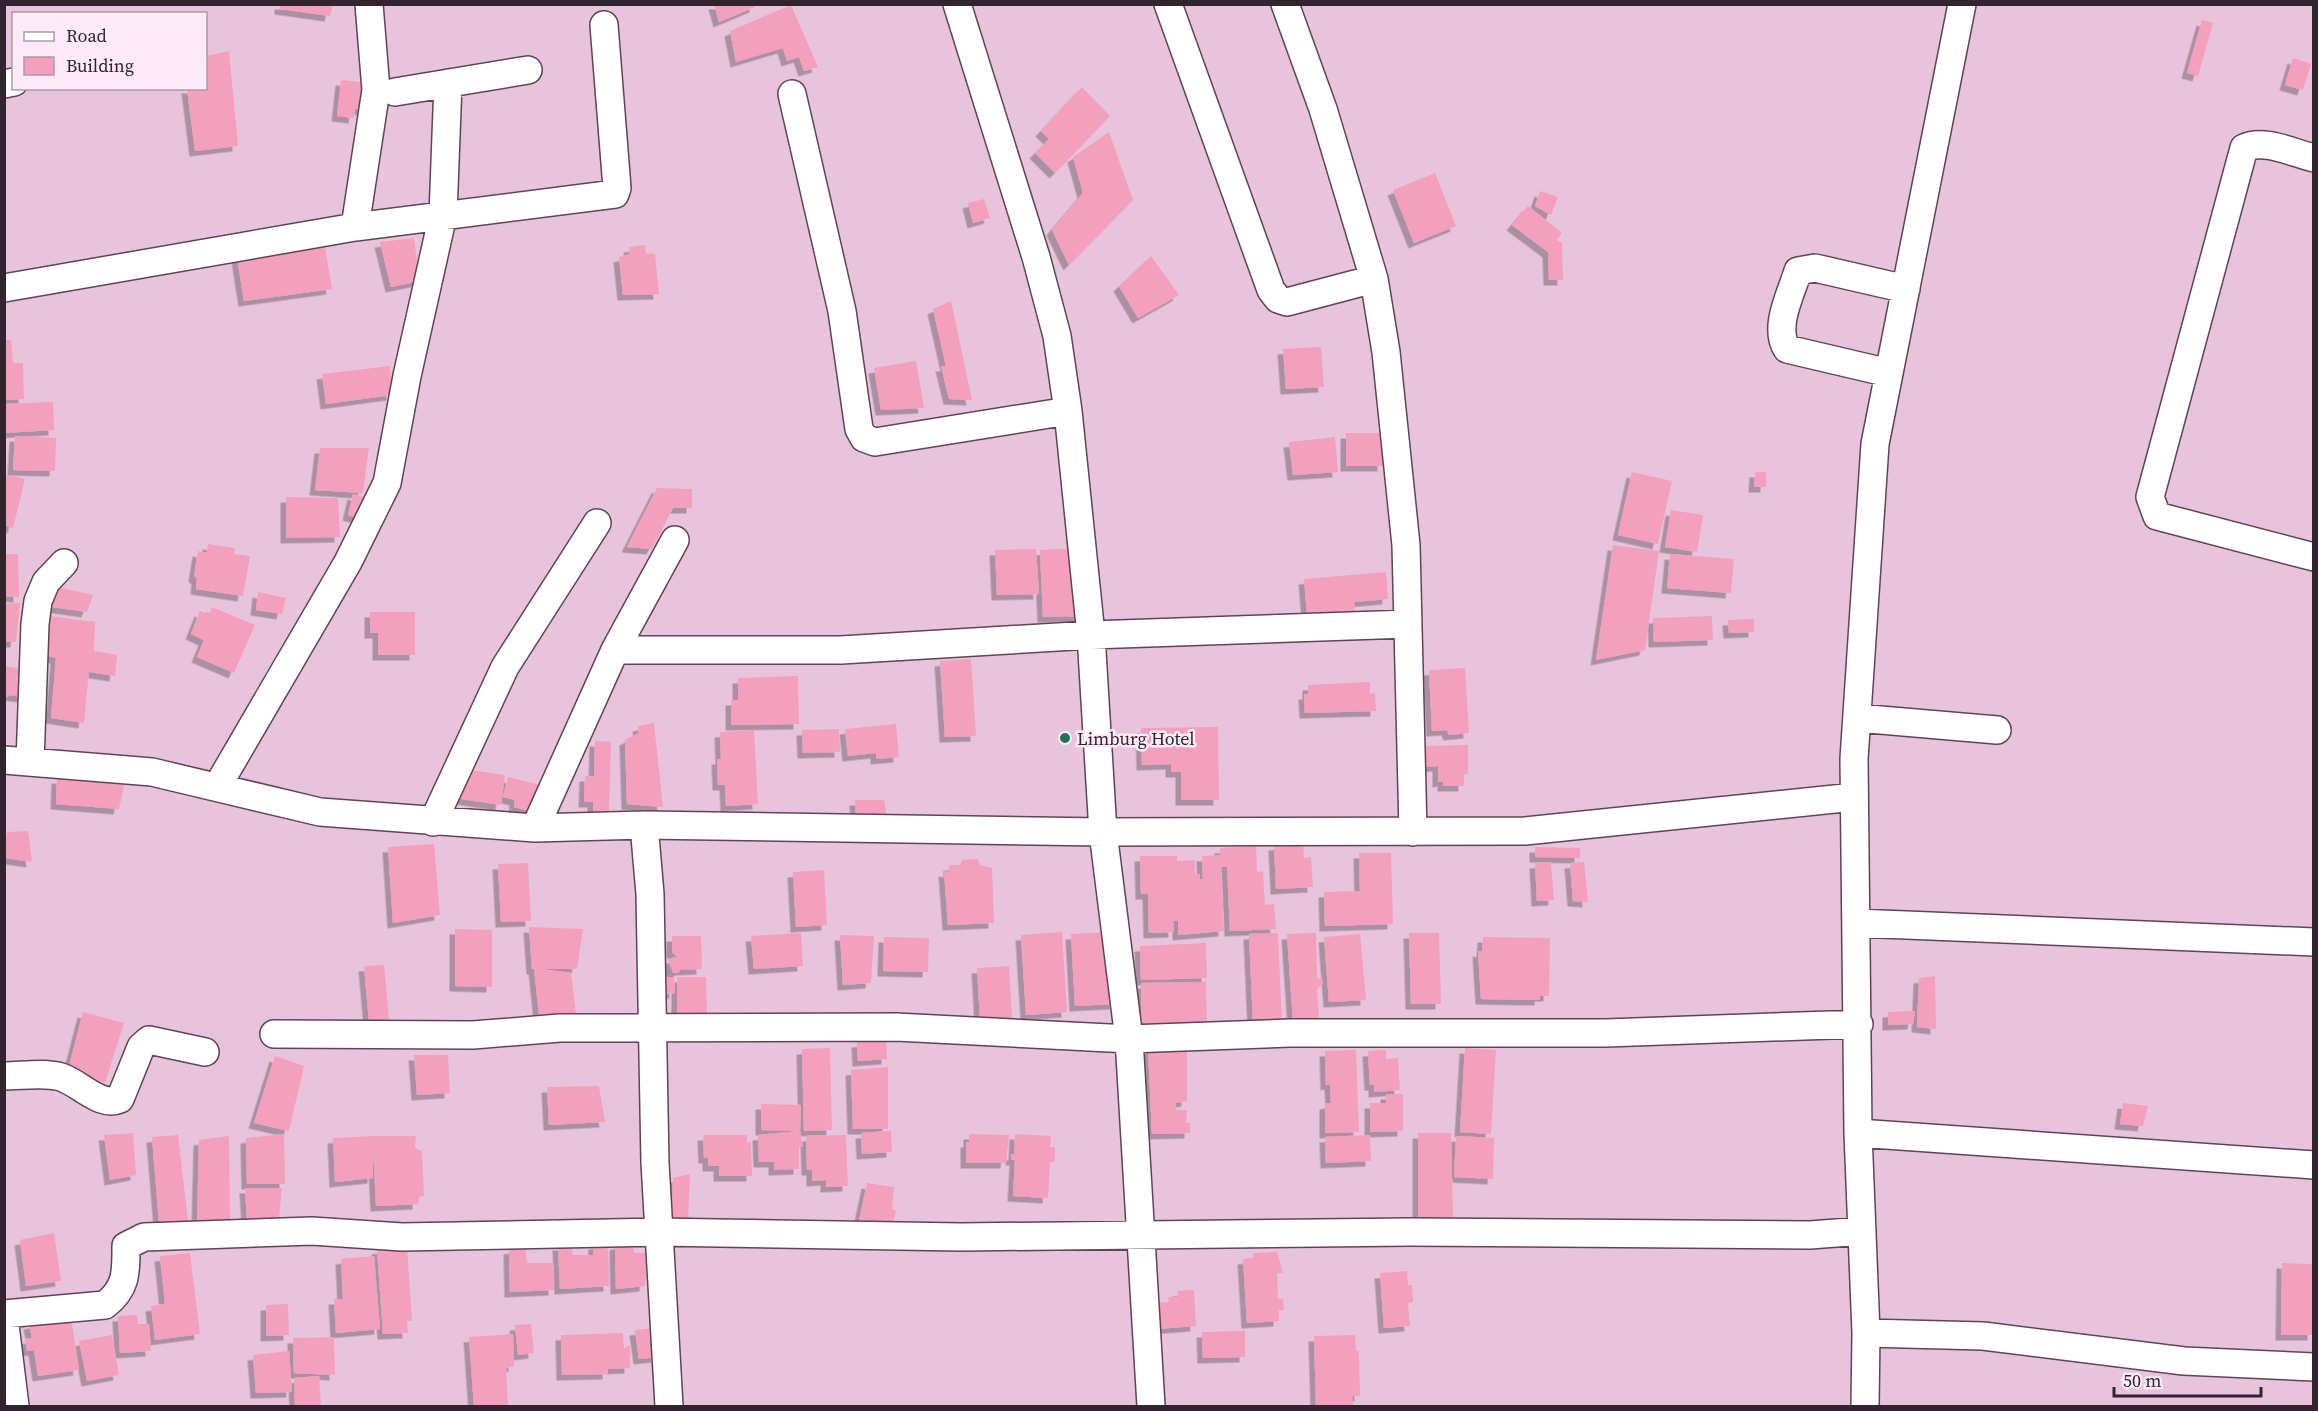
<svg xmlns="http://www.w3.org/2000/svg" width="2318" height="1411" font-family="'Source Serif 4',serif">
	<defs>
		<filter id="shadow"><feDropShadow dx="-5.5" dy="5.5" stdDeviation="0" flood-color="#0004"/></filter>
	</defs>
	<rect width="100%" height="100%" fill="#e8c4dc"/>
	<path fill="#f49fbc" filter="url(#shadow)" d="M280 4H333L330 16 280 9Z
		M714 4H755V7L719 22Z
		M791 5 818 67 804 71 799 57 787 61 783 48 736 62 730 31Z
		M2202 20 2213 23 2198 76 2187 73Z
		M229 51 238 146 195 151 187 88H206V56Z
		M2293 58 2311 64 2303 90 2285 85Z
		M341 80 371 83 368 110 355 109 354 118 337 116Z
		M1082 87 1110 116 1055 173 1035 153 1049 139 1041 131Z
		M1109 132 1133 200 1069 265 1052 230 1083 193 1073 157Z
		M1435 173 1456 226 1414 243 1393 190Z
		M1540 191 1558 197 1551 215 1535 206Z
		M984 199 990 218 973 223 968 203Z
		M1528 206 1562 233 1557 240 1562 243 1563 280H1549L1548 252 1512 225Z
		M414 238 420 281 391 287 380 242Z
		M324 241 332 289 244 301 237 257Z
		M645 245 646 253 655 254 659 294 623 295 619 257 630 254 629 247Z
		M1151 256 1179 295 1138 318 1119 286Z
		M951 301 972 400 949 399 941 366H946L933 309Z
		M4 340H11L13 363H23L24 399 4 400Z
		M1321 347 1324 387 1286 389 1283 349Z
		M916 361 924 408 881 410 874 368Z
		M390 366 392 395 326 404 322 374Z
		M53 402 54 430 4 433V404Z
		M1346 433H1382L1383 466H1346Z
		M15 436 56 438 55 471 13 470Z
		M1335 437 1338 472 1293 475 1289 442Z
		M320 448H369L363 493 315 490Z
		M1632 472 1672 481 1658 544 1618 535Z
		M1755 472H1766V487H1754Z
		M4 474 25 479 13 528 4 525Z
		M657 488 692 489V508H673L652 549 627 547Z
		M353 494 367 498 362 519 348 515Z
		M286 497 338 498 340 537 286 538Z
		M1671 510 1703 515 1697 552 1665 547Z
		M208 544 235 548 234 554 250 556 243 596 196 589 197 579 194 576 198 551 207 553Z
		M1613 545 1659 551 1645 650 1596 660Z
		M1077 548 1080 616 1043 617 1040 550Z
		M1036 549 1039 594 997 595 995 550Z
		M4 554H18L19 597 4 596Z
		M1670 554 1734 559 1731 593 1667 588Z
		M1386 572 1388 599 1354 602 1355 615 1331 617V612L1307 614 1304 579Z
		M49 585 93 595 87 612 45 606Z
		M258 592 286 598 282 614 256 610Z
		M20 603 16 642H4V604Z
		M212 607 255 625 234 673 197 657 204 640 191 634 200 611 209 615Z
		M370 612H415V655H378V633H370Z
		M50 616 95 622 94 651 117 655 115 676 89 672 84 723 51 718 56 658 44 655Z
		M1712 616 1713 640 1654 642 1653 618Z
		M1754 619V632L1729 633 1728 620Z
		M971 659 976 736 945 737 940 661Z
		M4 666 27 670 23 697 10 695 4 699Z
		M1465 668 1469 733 1449 735 1447 730 1432 731 1429 670Z
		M798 676 799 724 731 725V700H738V678Z
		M1370 682V694L1375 693 1376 711 1305 713 1304 694H1308V685Z
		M654 723 663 807 627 804 625 740 639 733 638 726Z
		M896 724 899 757 876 759V753L848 756 845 729Z
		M1218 727 1219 800H1181V772H1171V764L1142 765 1141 728Z
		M839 729 840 752 803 753 802 730Z
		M754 730 758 804 726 806 725 785H718L717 759H721L720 732Z
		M595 741 611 742 609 812 593 811V802H584L585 776H594Z
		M1468 745V774H1464V786H1443V781L1438 782V766L1421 767 1420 746Z
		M469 770 505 775 501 805 455 798Z
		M508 777 548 787 529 811 514 807 515 800 503 797Z
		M57 778 124 785 119 809 56 804Z
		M855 800H884L887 818 856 817Z
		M28 831 32 862 4 858 7 832Z
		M1303 843 1304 858 1311 857 1313 887 1276 889 1274 845Z
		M434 844 440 915 393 923 388 847Z
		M1256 846 1257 872 1263 871 1265 905 1274 904 1276 929 1230 931 1227 867H1221L1224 931 1178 935V920L1173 921 1174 932 1149 933 1148 894H1141L1140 856H1177V861L1195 860V874H1200V879H1203L1202 856 1220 855V848Z
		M1535 847 1580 848V858L1535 857Z
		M1359 853H1391L1393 924 1325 926 1324 892 1360 891Z
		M978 859 980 865 992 868 994 923 948 925 944 871 949 872V865H960L962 860Z
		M1551 862 1554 900 1537 901 1535 863Z
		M1584 862 1588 902 1573 901 1570 863Z
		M528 863 531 921 501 922 498 864Z
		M824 870 827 925 796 927 793 872Z
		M529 927 583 929 577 969H532Z
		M455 929 492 930V987L455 986Z
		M1062 932 1067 1012 1026 1015 1021 935Z
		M1112 932 1115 1004 1075 1006 1071 934Z
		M801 933 803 966 754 969 751 936Z
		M1278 933 1282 1022 1253 1024 1249 934Z
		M1316 933 1317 978 1322 979 1323 983 1317 989 1319 1018 1293 1022 1287 934Z
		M1409 933H1439L1441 1004H1411Z
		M1360 934 1366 1000 1329 1002 1324 937Z
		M840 935 874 936 871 983 843 985Z
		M672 936H701L702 969 680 970 678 973H673L668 959 677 957 672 952Z
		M884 937 929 938 928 972 883 971Z
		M1483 937 1550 938 1549 996H1540V1000L1481 999 1478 951 1482 952Z
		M1206 943 1207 978 1141 980 1140 946Z
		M384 965 389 1019 369 1021 364 966Z
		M1009 966 1012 1018 980 1020 977 968Z
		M534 968 571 973 576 1014 539 1015Z
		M1935 976 1936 1029 1917 1027 1919 978Z
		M658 977H674L675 993 659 994Z
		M677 977H706L707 1014 677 1015Z
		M1206 982 1207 1024 1141 1025V983Z
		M1915 1011 1913 1024 1888 1025V1012Z
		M83 1012 124 1023 105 1083 66 1078Z
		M886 1040 887 1059 858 1061 857 1042Z
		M1187 1046V1101L1176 1103V1110H1187L1186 1123H1190V1133L1152 1134 1148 1048Z
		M830 1048 832 1130 804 1131 802 1049Z
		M1465 1048 1496 1050 1491 1134 1460 1132Z
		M1356 1050 1359 1132 1325 1133V1104L1331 1103 1330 1084 1326 1085 1325 1051Z
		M1386 1050V1059L1398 1058 1400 1090 1374 1092V1085H1370L1368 1051Z
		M414 1055H448L450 1093 417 1095Z
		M275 1056 304 1066 289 1131 254 1123Z
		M888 1067V1129H853L851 1070Z
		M599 1086 605 1122 549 1125 547 1087Z
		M1386 1094H1403V1131L1370 1132V1103H1386Z
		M2123 1103 2148 1106 2143 1126 2120 1124Z
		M761 1104 801 1105 800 1131 761 1130Z
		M800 1131 803 1147H799V1169L774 1170V1162H759L758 1135Z
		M891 1131 892 1152 862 1154 861 1133Z
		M133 1133 136 1175 110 1180 104 1135Z
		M1418 1133H1451L1453 1219 1418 1223Z
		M284 1134 285 1184H247L246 1138Z
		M969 1134 1009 1135 1006 1163H966V1142H969Z
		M1015 1134 1051 1136 1050 1147H1055V1161L1050 1163 1048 1198 1013 1196 1015 1160H1011V1154L1014 1155Z
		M178 1135 188 1221 159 1223 152 1137Z
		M703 1135H747V1143L751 1142 752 1176H719V1166H708V1158H704Z
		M846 1135 848 1186 826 1187V1180L812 1181V1170H807L806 1136Z
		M1370 1135 1371 1161 1326 1163 1325 1137Z
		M229 1136 230 1219 197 1222 199 1140Z
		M373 1136H416L415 1148 422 1151 424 1196 418 1197V1204L376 1206 373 1146V1178L335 1182 333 1138Z
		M1456 1136 1494 1138 1493 1179 1454 1177Z
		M690 1174 688 1223 672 1222 673 1178Z
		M867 1183 894 1187 892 1209 896 1211 893 1223 859 1221Z
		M245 1188H282L279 1219 247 1220Z
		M54 1233 61 1281 26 1286 20 1240Z
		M632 1240 634 1253H647L645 1286 616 1289 615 1245Z
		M608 1243 609 1286 560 1289 558 1245H571L573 1255H593L594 1244Z
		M407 1246 412 1321H407L408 1333 383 1334 377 1249Z
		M525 1247 527 1263H553L554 1290 510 1292 509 1249Z
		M1277 1252 1283 1273H1277L1278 1299H1283L1284 1310H1279V1321L1247 1323 1243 1259 1253 1258V1253Z
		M190 1253 200 1334 155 1340 151 1306 165 1304 160 1256Z
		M374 1256 380 1329 336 1333 334 1299H343L341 1259Z
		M2282 1263 2313 1264V1335H2281Z
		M1407 1271 1408 1285H1412L1413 1302 1408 1303 1410 1326 1384 1328 1380 1273Z
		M1194 1290 1196 1326 1157 1329 1155 1303 1169 1302 1168 1297H1178V1291Z
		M288 1304 289 1335 266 1336V1305Z
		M137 1315 138 1324H149L151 1351 120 1353 118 1316Z
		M71 1317 79 1370 38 1376 34 1350 27 1351 25 1339 32 1338 29 1324Z
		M531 1324 534 1353 518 1355 515 1325Z
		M653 1328 657 1357 639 1359 635 1330Z
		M1245 1331V1357L1203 1358 1202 1332Z
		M623 1333 624 1348 630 1345V1368L608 1369V1374L562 1375 561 1335Z
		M513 1334 514 1366 506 1368 508 1406H474L469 1337Z
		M112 1335 119 1375 87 1381 79 1341Z
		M1355 1335 1356 1351H1359L1360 1396H1352L1353 1406H1316L1314 1336Z
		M334 1337 335 1375 294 1373 293 1338Z
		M289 1351 292 1392 256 1393 253 1355Z
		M319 1376 321 1406H295L294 1378Z"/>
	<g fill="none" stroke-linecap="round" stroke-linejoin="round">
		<defs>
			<path id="minor" d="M957 4 1036 257 1057 336 1068 411 1091 635 1103 832 1129 1039 1151 1406
				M1168 4 1271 290 1278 299 1287 302 1374 279
				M1285 4 1323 109 1374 279 1386 352 1406 545 1413 832
				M4 84 14 82
				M395 92 528 70
				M792 94 842 311 859 429 864 438 875 442 1068 411
				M2314 158C2293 153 2263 138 2244 148L2150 497 2157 516 2314 557
				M355 227 376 90 369 4
				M4 288 355 227 615 194 617 188 604 25
				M1889 373 1787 349C1773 327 1791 294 1798 271L1815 268 1906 289
				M615 650H841L1091 635 1408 624
				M1857 718 1997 730
				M4 760 152 772 320 812 535 828 644 825 1103 832 1525 831 1854 797
				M30 762 35 624 38 601 46 582 64 563
				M217 787 348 562 387 483 407 376 443 215 448 83
				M433 822 505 667 597 523
				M644 825 650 894 655 1163 669 1406
				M535 828 615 650 675 540
				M1857 923 2314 942
				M274 1034 473 1035 560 1028 896 1027 1129 1039 1290 1033H1606L1859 1024
				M4 1076C21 1076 45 1072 61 1077 80 1083 100 1108 120 1099L141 1047 149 1040 205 1052
				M1858 1133 2314 1165
				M4 1314 105 1305C127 1288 126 1272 126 1246L144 1237 312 1231 402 1237 659 1232 961 1237 1410 1232 1810 1235 1862 1231
				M4 1317 15 1406
				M1866 1333 1983 1336 2184 1361 2314 1367
				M1865 1406 1866 1333 1858 1133 1854 759 1875 444 1962 4"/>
		</defs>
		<use href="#minor" stroke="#614358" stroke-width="30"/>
		<use href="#minor" stroke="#fff" stroke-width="27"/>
	</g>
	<circle fill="#1c784e" stroke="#feebf7" stroke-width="2" cx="1065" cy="738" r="6"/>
	<g text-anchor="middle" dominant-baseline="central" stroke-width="5" stroke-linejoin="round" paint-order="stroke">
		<g font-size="18" fill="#32242e" stroke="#feebf7" text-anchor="start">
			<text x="1077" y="738">Limburg Hotel</text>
		</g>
	</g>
	<rect width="2318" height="1411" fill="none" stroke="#32242e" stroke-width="12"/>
	<rect x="12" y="12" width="195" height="78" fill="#feebf7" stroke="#ac9ba7" stroke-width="1.5"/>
	<rect x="24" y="32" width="30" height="9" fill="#ffffff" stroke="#ac9ba7" stroke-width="1.5"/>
	<text x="66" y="42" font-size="18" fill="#32242e">Road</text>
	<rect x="24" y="57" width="30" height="18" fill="#f49fbc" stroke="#ac9ba7" stroke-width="1.5"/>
	<text x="66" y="72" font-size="18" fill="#32242e">Building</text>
	<path d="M2114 1387v9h147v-9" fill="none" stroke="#32242e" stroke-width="3"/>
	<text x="2123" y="1387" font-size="18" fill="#32242e" stroke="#feebf7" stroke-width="4.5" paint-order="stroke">50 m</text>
</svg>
